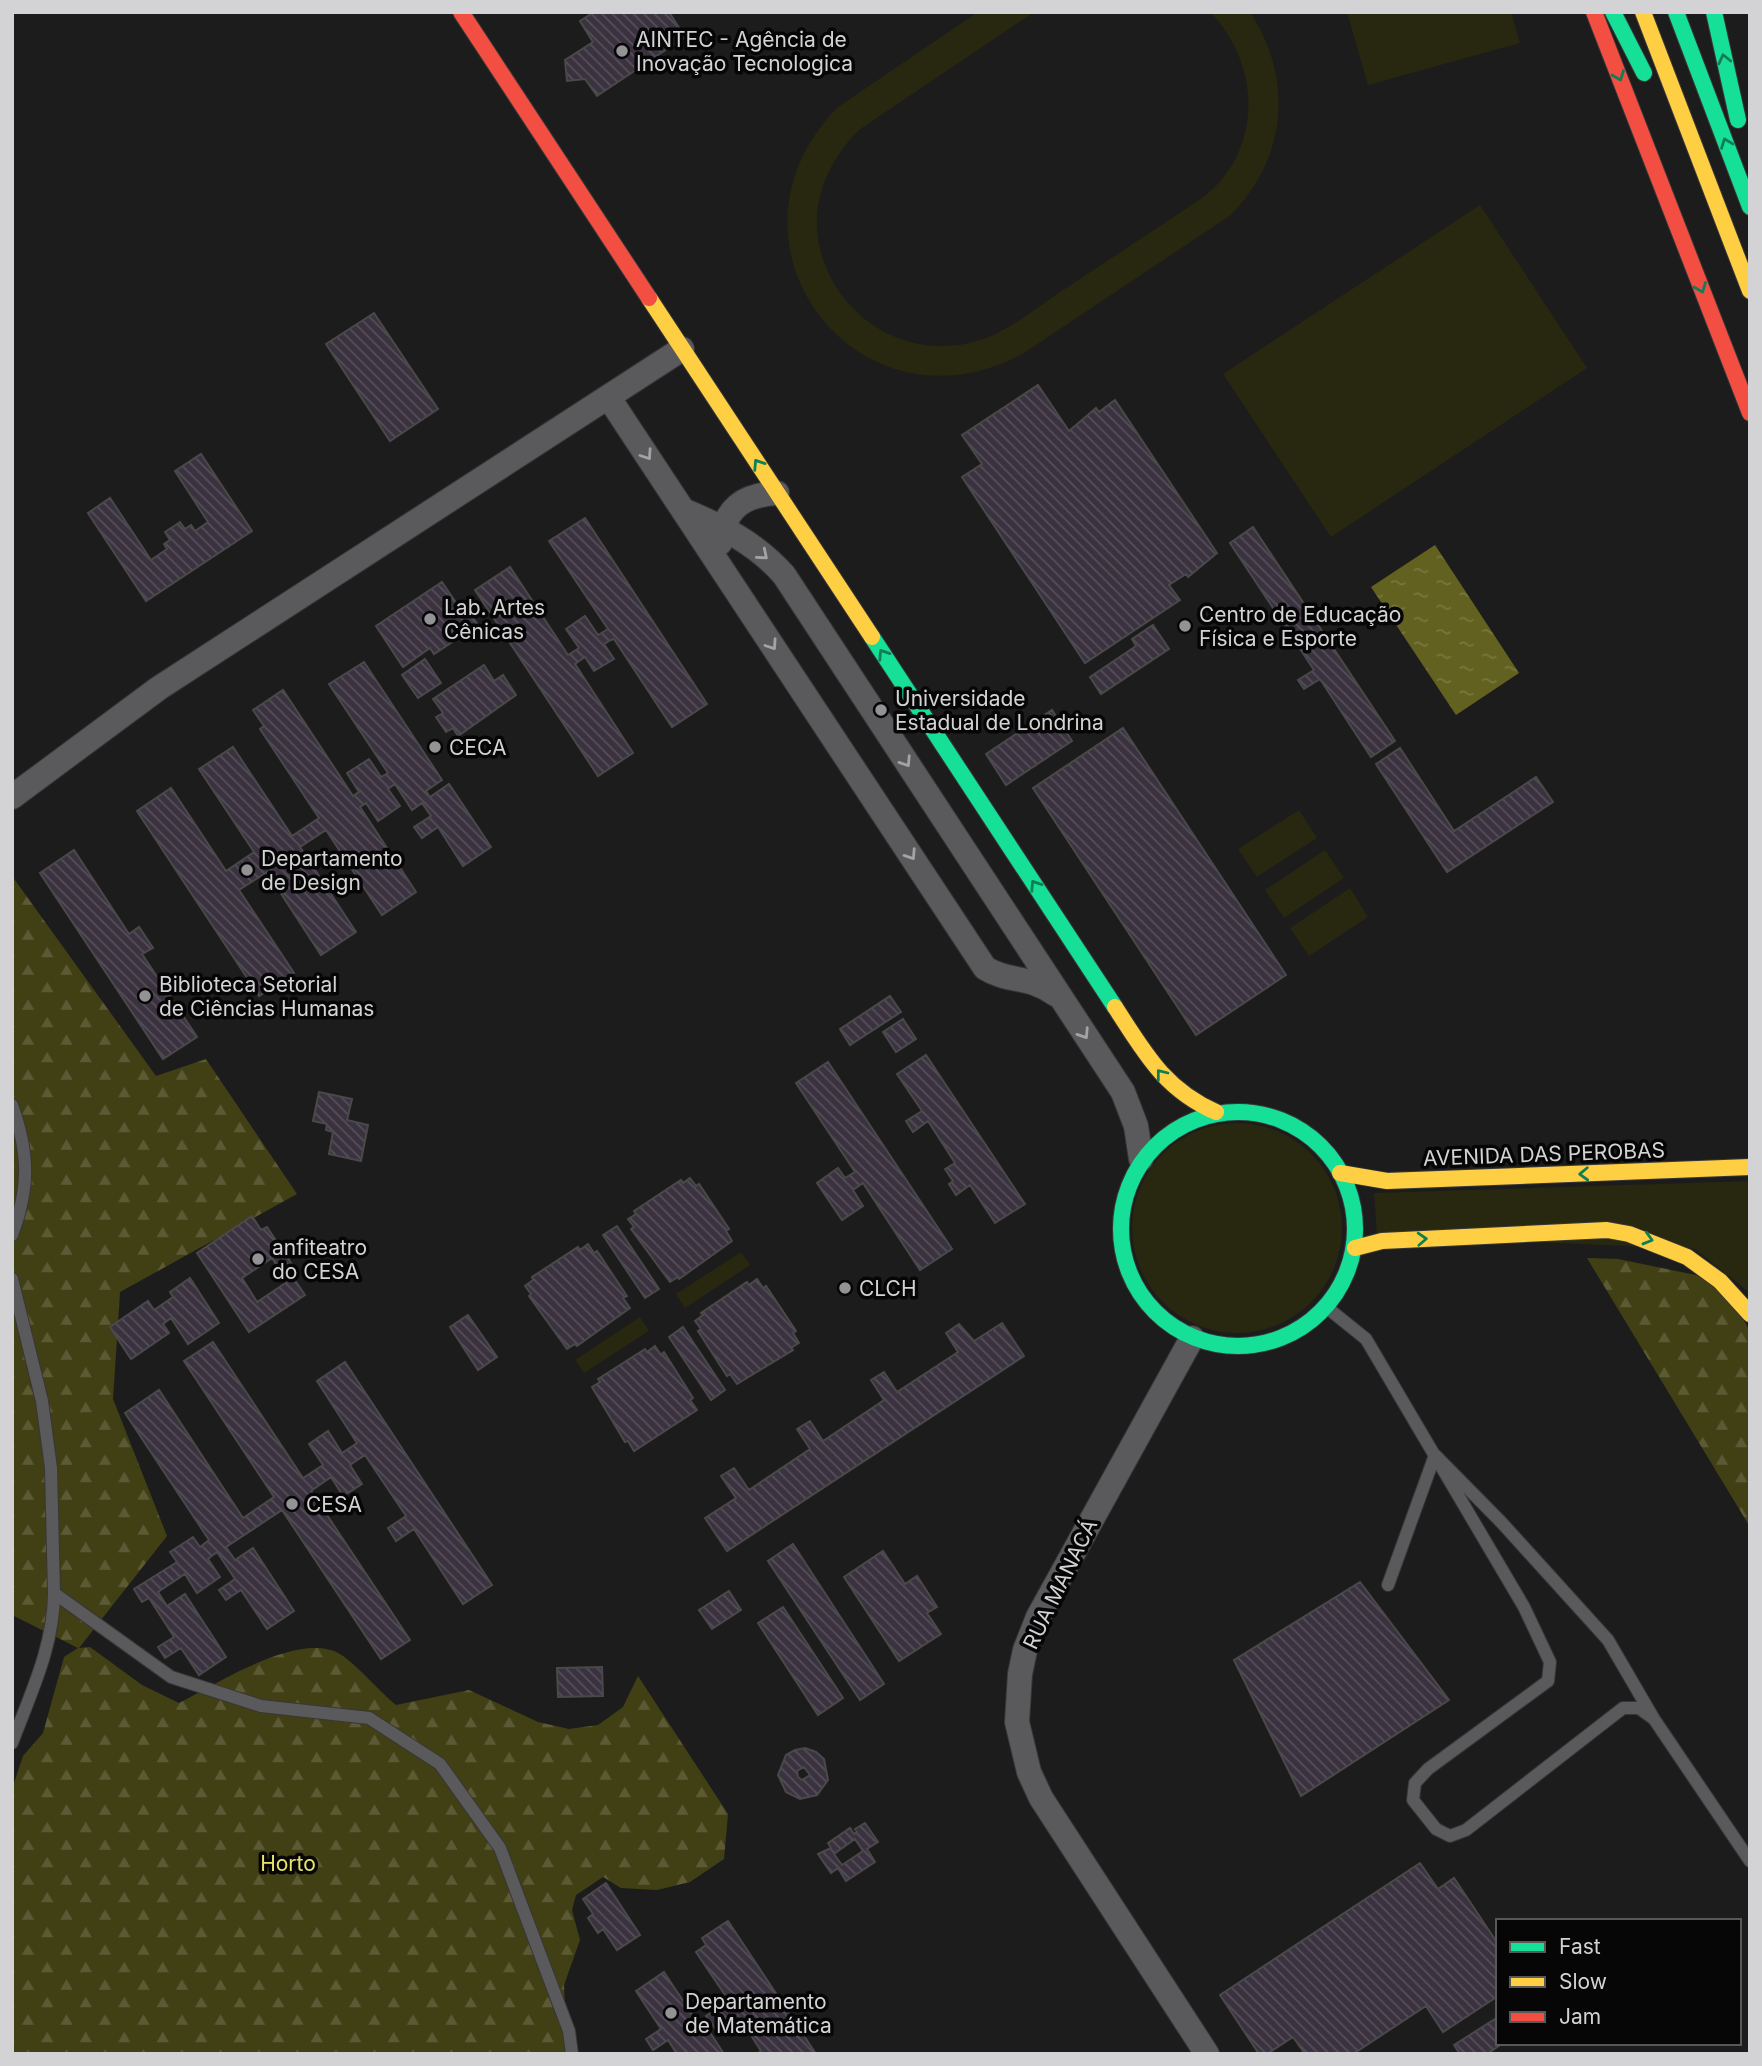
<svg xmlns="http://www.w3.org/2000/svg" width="1762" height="2066" font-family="Inter,sans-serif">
	<defs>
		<pattern id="forest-firs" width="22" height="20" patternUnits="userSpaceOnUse" patternTransform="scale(1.75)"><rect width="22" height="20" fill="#413f14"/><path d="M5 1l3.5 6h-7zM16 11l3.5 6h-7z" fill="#5c5a35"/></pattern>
		<pattern id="water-ripples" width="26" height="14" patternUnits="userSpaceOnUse" patternTransform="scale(1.75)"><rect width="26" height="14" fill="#63611f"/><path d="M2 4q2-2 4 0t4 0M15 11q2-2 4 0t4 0" fill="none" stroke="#78773f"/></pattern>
		<pattern id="building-back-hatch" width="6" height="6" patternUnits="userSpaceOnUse" patternTransform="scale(1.75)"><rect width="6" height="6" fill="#3a323f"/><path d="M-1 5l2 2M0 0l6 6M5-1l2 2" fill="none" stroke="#564f5a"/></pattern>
	</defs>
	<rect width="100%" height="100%" fill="#1d1c1d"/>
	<path fill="#28270f" d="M978 12H1034L859 130C826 163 807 209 822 256 842 321 910 361 977 341 1007 332 1034 310 1060 292 1107 261 1154 230 1202 198 1263 152 1262 65 1210 12H1250C1294 79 1287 157 1231 215L1024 353C858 444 705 242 838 107Z
		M1347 12H1511L1520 43 1368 85Z
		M1480 205 1587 368 1331 537 1223 374Z
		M1299 810 1317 838 1257 877 1238 849Z
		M1325 850 1344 878 1284 918 1265 890Z
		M1350 888 1368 917 1309 956 1290 928Z
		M1132 1228a105 105 0 1 1 210 0a105 105 0 1 1-210 0Z
		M1750 1181V1293L1695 1249 1377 1235 1374 1193Z
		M741 1252 750 1265 685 1308 676 1294Z
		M640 1317 649 1331 584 1373 575 1360Z"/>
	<path fill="url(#forest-firs)" d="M12 876 156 1076 206 1059 297 1194 120 1292 113 1399 167 1536 79 1648 90 1647 142 1685 179 1703C217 1684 299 1630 340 1654 356 1664 379 1691 396 1705L469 1690 538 1722 569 1729 598 1725 623 1707 638 1676 728 1814 724 1859 690 1882 657 1890 621 1888 603 1877 576 1895 572 1910 580 1940 564 1985 567 2054 12 2053V1789L23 1756 43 1733 64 1657 78 1648 12 1615Z
		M1587 1258 1618 1259 1720 1280 1750 1331V1527Z"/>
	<path fill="url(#water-ripples)" d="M1435 545 1519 673 1456 715 1371 587Z"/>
	<path fill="url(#building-back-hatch)" stroke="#4a494a" stroke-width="2" fill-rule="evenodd" d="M594 12H669L685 37 597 96 585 79 567 81 565 60 593 42 580 21Z
		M374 313 438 409 390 441 326 344Z
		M1038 385 1069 431 1096 408 1099 412 1115 400 1217 553 1188 577 1186 574 1169 585 1180 600 1085 663 962 477 982 464 962 435Z
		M201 454 252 531 146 601 88 513 110 498 151 560 167 549 164 544 170 540 165 532 180 522 185 529 191 525 195 531 208 522 175 471Z
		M585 518 707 704 672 727 614 639 611 640 604 644 614 659 594 671 585 657 575 664 633 753 598 776 475 590 510 567 568 655 579 648 566 629 585 616 598 635 608 629 549 541Z
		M1253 527 1395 741 1371 757 1320 679 1304 689 1298 680 1314 670 1230 543Z
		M442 582 463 613 468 610 478 625 434 654 430 648 403 667 376 626Z
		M1153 625 1169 649 1101 694 1090 677 1136 646 1132 639Z
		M425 659 441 683 418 698 402 675Z
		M364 662 442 780 426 791 430 797 449 784 491 847 463 866 438 827 422 838 414 827 431 816 422 803 412 810 395 784 388 789 400 806 378 821 366 803 360 807 416 892 382 915 326 830 300 847 356 932 321 955 267 872 239 890 294 973 259 996 137 811 171 788 226 871 254 852 199 769 233 747 292 836 319 818 260 729 264 726 253 710 283 690 353 796 359 792 347 773 369 759 381 777 388 773 329 684Z
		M484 665 494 681 503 675 516 695 458 736 453 728 446 732 436 717 443 713 433 699Z
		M1052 710 1072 741 1006 785 986 754Z
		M1123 728 1286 975 1196 1035 1033 788Z
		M1400 748 1454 831 1536 777 1553 802 1447 872 1376 764Z
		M74 850 129 934 139 927 153 948 142 954 197 1037 163 1059 40 873Z
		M890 996 901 1012 850 1045 840 1029Z
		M903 1019 916 1039 896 1052 883 1032Z
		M926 1055 1025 1204 995 1223 970 1185 956 1195 949 1184 953 1181 945 1169 955 1163 928 1121 913 1132 906 1121 922 1111 897 1074Z
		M828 1062 952 1249 920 1270 863 1183 853 1190 863 1206 842 1220 817 1183 838 1168 845 1178 855 1172 796 1083Z
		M319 1092 352 1099 347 1120 368 1125 361 1161 329 1154 333 1132 326 1130 327 1124 313 1121Z
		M690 1178 696 1186 699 1184 729 1229 726 1231 732 1241 679 1279 678 1277 670 1282 631 1229 634 1227 628 1219 636 1214 634 1211 681 1180 683 1183Z
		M252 1216 261 1230 267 1227 297 1272 292 1276 305 1295 249 1332 197 1253ZM272 1258 287 1282 257 1302 242 1278Z
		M617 1226 659 1289 645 1298 603 1235Z
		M588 1244 594 1253 597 1251 627 1296 623 1298 630 1308 577 1346 575 1344 567 1349 529 1296 531 1294 525 1286 533 1280 532 1277 578 1247 580 1250Z
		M190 1278 219 1323 188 1344 171 1318 163 1324 169 1333 131 1359 110 1327 148 1301 154 1310 173 1297 170 1292Z
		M757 1279 763 1288 766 1286 796 1331 793 1333 799 1343 791 1348 793 1350 737 1384 730 1374 727 1376 698 1331 701 1329 695 1321 703 1315 701 1313 747 1282 749 1285Z
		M468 1315 497 1357 478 1370 450 1327Z
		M1002 1323 1024 1356 727 1551 705 1518 736 1498 721 1476 734 1468 749 1490 810 1449 797 1429 810 1421 823 1441 884 1400 871 1380 884 1372 897 1392 958 1352 946 1333 959 1324 974 1341Z
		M683 1327 725 1390 711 1400 669 1337Z
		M213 1342 303 1478 323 1465 309 1444 328 1431 342 1453 357 1443 317 1381 345 1362 492 1585 463 1604 414 1529 396 1541 388 1528 406 1516 365 1455 350 1465 362 1484 343 1496 331 1477 311 1491 410 1640 381 1659 282 1510 226 1547 235 1560 253 1548 294 1611 267 1629 241 1590 226 1600 219 1590 235 1579 217 1552 208 1559 220 1577 197 1593 185 1574 158 1592 167 1606 185 1594 226 1657 199 1675 181 1648 165 1658 158 1647 174 1637 149 1598 142 1602 134 1589 177 1562 170 1552 193 1537 200 1547 209 1540 125 1413 159 1390 243 1518 274 1497 184 1361Z
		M655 1346 661 1355 664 1352 693 1398 690 1400 697 1410 634 1451 628 1441 625 1442 592 1387 600 1382 598 1379 645 1349 647 1352Z
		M793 1544 884 1684 860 1700 768 1561Z
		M883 1551 905 1584 917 1576 937 1607 927 1613 941 1634 899 1661 844 1577Z
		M1360 1582 1449 1700 1301 1796 1234 1660Z
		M729 1591 741 1610 712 1629 699 1610Z
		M783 1607 843 1698 818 1715 758 1623Z
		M602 1667 603 1696 558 1697 557 1668Z
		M805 1748 816 1752 824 1759 828 1780 817 1795 800 1799 786 1792 778 1775 786 1755 795 1750ZM804 1767 810 1775 802 1780 798 1777 797 1771Z
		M865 1823 878 1842 867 1849 875 1862 846 1881 838 1868 831 1873 818 1854 831 1848 828 1843 850 1828 854 1834 857 1832 855 1829ZM855 1839 863 1851 842 1865 834 1854Z
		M1420 1863 1438 1889 1454 1878 1498 1944V1996L1443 2032 1426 2006 1353 2054H1305L1293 2037 1267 2054H1259L1220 1995Z
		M606 1883 640 1935 617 1950 603 1929 598 1933 588 1918 593 1914 583 1899Z
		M728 1921 816 2054H757L761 2051 738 2015 716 2030 706 2016 729 2001 696 1952 706 1945 702 1938Z
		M664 1972 705 2034 709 2031 724 2054H677L668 2040 653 2050 646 2039 661 2029 636 1991Z
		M1498 2017V2043H1503L1487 2054H1460L1454 2045Z"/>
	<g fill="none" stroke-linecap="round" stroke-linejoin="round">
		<defs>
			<path id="lane" d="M12 1105C29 1153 30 1187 12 1235
				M12 1279 42 1401 51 1468 54 1593C54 1646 30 1695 12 1743
				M1325 1306 1366 1339 1524 1607 1550 1662 1548 1681 1428 1769 1415 1783 1413 1800 1436 1829 1450 1836 1466 1830 1623 1708H1639L1654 1719
				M1388 1585 1435 1455 1502 1523 1608 1640 1654 1719 1750 1861
				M54 1593 171 1677 261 1706 369 1718 440 1764 500 1848 569 2031 572 2054"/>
			<path id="street" d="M609 398 985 968C1009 983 1029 975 1055 994
				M683 510C721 526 756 543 784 575L1123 1092 1136 1126 1141 1159
				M720 543C725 508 743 495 777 493
				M12 797 159 688 682 349
				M1192 1338 1038 1617 1025 1650 1020 1674 1017 1722 1029 1772 1041 1798 1207 2054"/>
			<path id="fast" d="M1613 12 1644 73
				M1676 12 1750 207
				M1714 12 1738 120
				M872 637 1115 1007
				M1121 1229a117 117 0 1 1 234 0a117 117 0 1 1-234 0Z"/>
			<path id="slow" d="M1643 12 1750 291
				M649 298 872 637
				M1115 1007C1145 1053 1164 1089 1216 1112
				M1340 1173 1387 1181 1750 1167
				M1355 1248 1382 1241 1607 1230 1629 1234 1687 1257 1720 1281 1750 1314"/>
			<path id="jam" d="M461 12 649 298
				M1594 12 1750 413"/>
		</defs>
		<use href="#lane" stroke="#383738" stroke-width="14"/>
		<use href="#street" stroke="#383738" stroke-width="26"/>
		<use href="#fast" stroke="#383738" stroke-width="18"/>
		<use href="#slow" stroke="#383738" stroke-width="18"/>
		<use href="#jam" stroke="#383738" stroke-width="18"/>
		<use href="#lane" stroke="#5a595b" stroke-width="12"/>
		<use href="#street" stroke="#5a595b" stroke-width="24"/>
		<use href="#fast" stroke="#16e098" stroke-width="16"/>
		<use href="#slow" stroke="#ffcf43" stroke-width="16"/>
		<use href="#jam" stroke="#f24e42" stroke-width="16"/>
	</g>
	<defs><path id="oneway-chevron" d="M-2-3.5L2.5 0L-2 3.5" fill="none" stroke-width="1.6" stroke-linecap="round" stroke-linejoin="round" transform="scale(1.75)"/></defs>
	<g stroke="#0f7e57">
		<use href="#oneway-chevron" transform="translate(1724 59) rotate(-103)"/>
		<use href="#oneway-chevron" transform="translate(1619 76) rotate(69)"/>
		<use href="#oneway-chevron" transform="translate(1726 143) rotate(-111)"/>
		<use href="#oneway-chevron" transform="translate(1701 288) rotate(69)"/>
		<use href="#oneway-chevron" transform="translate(758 464) rotate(-123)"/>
		<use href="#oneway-chevron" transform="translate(883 654) rotate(-123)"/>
		<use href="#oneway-chevron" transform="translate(1035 885) rotate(-123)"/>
		<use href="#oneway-chevron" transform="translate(1161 1074) rotate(-128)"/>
		<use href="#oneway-chevron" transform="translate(1584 1174) rotate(178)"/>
		<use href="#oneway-chevron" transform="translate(1422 1239) rotate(-3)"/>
		<use href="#oneway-chevron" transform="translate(1648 1239) rotate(16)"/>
	</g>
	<g stroke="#a3a2a4">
		<use href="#oneway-chevron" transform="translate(647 455) rotate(56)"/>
		<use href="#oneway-chevron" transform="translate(763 555) rotate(40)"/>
		<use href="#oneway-chevron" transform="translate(772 645) rotate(56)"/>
		<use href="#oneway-chevron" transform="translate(906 762) rotate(57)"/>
		<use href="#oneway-chevron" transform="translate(911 855) rotate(57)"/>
		<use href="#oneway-chevron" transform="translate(1084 1034) rotate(57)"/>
	</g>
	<g fill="#939294" stroke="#070607" stroke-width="2.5">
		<circle cx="622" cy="51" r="7"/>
		<circle cx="430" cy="619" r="7"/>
		<circle cx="1185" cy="626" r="7"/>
		<circle cx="881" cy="710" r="7"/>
		<circle cx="435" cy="747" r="7"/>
		<circle cx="247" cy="870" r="7"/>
		<circle cx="145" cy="996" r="7"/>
		<circle cx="258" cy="1259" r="7"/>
		<circle cx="845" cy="1288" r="7"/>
		<circle cx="292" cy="1504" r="7"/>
		<circle cx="671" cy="2013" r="7"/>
	</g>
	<g text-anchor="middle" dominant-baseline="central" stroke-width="7" stroke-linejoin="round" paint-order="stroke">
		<g font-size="21" fill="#d3d2d4" stroke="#070607" text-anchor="start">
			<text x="636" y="39">AINTEC - Agência de<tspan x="636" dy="24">Inovação Tecnologica</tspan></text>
			<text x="444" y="607">Lab. Artes<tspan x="444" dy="24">Cênicas</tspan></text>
			<text x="1199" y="614">Centro de Educação<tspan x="1199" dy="24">Física e Esporte</tspan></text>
			<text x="895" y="698">Universidade<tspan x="895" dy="24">Estadual de Londrina</tspan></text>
			<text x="449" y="747">CECA</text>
			<text x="261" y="858">Departamento<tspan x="261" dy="24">de Design</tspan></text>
			<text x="159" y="984">Biblioteca Setorial<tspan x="159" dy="24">de Ciências Humanas</tspan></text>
			<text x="272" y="1247">anfiteatro<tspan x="272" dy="24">do CESA</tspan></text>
			<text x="859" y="1288">CLCH</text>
			<text x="306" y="1504">CESA</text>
			<text x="685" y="2001">Departamento<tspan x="685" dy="24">de Matemática</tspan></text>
		</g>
		<g font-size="21" fill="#d3d2d4" stroke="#070607">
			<text transform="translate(1544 1154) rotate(-2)">AVENIDA DAS PEROBAS</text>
			<text transform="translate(1060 1584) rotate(-64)">RUA MANACÁ</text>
		</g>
		<g font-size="21" fill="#e8e468" stroke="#070607">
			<text x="288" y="1863">Horto</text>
		</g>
	</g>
	<rect width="1762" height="2066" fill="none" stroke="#d3d2d4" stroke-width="28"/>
	<rect x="1496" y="1919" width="245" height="126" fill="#070607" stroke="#595859" stroke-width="2"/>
	<rect x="1510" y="1942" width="35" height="10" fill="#16e098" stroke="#595859" stroke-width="2"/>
	<text x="1559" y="1954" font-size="21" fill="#d3d2d4">Fast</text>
	<rect x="1510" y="1977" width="35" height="10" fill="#ffcf43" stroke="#595859" stroke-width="2"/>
	<text x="1559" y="1989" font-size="21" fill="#d3d2d4">Slow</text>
	<rect x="1510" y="2012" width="35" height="10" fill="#f24e42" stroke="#595859" stroke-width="2"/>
	<text x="1559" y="2024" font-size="21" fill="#d3d2d4">Jam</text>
</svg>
